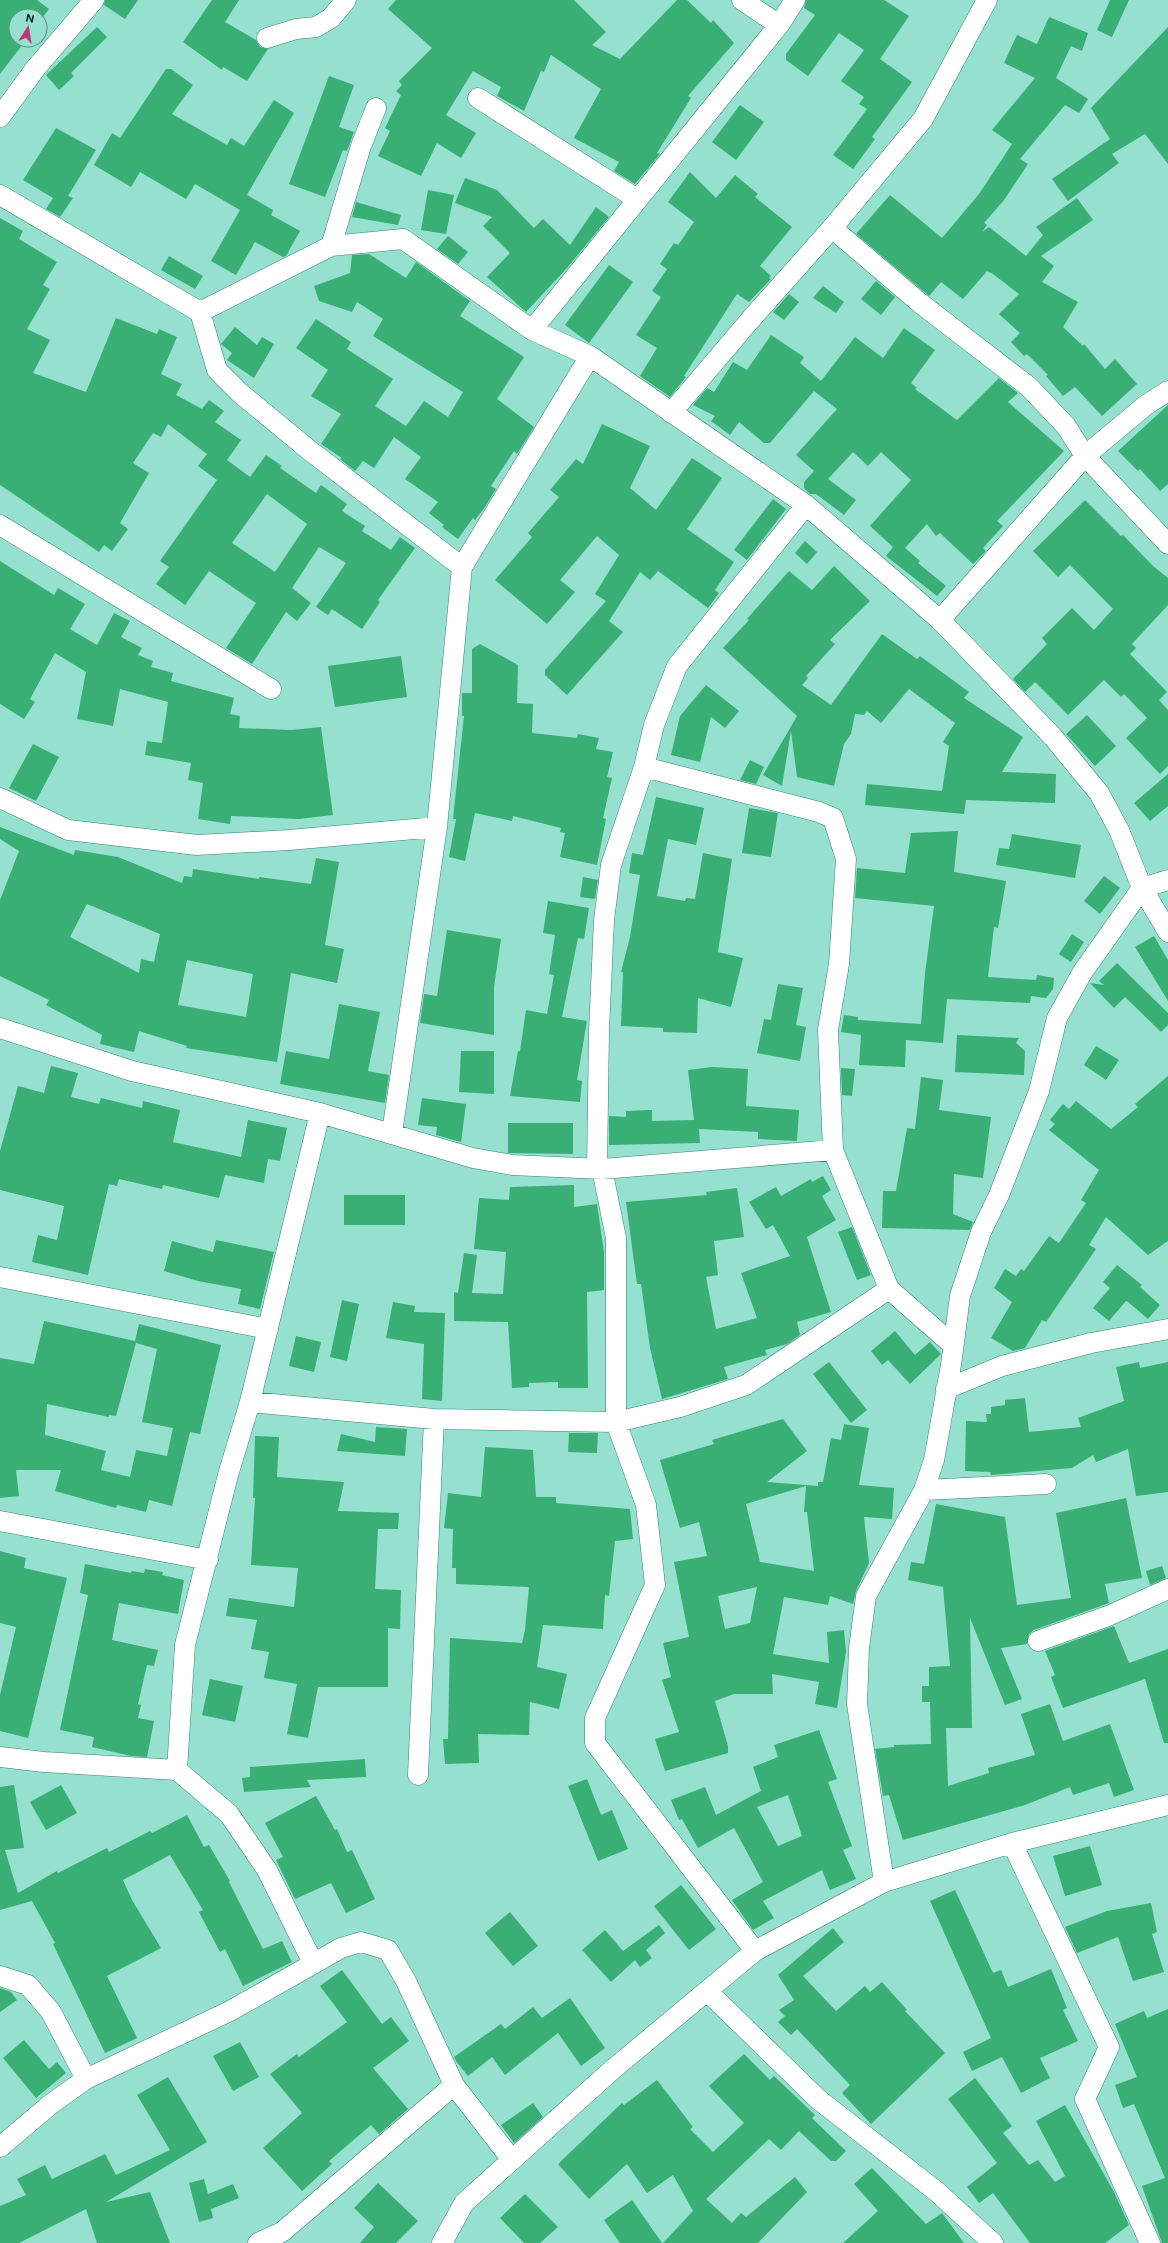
<svg xmlns="http://www.w3.org/2000/svg" width="1168" height="2243" font-family="'Public Sans',sans-serif">
	<rect width="100%" height="100%" fill="#95e0cf"/>
	<path fill="#39ae75" fill-rule="evenodd" d="M0 0H37L49 9 40 21V16H16V40H26L0 74Z
		M105 0H138L125 19 104 5Z
		M212 0H239L225 22 256 40 260 47 268 49 247 81 223 67 222 70 183 42Z
		M396 0H574L606 32 592 45 620 59 677 0H687L711 23 713 20 734 43 688 96 691 98 657 153 660 154 635 184 614 171 619 162 574 138 601 89 551 55 544 72 541 71 524 111 497 96 501 87 473 71 446 115 476 133 461 158 437 143 421 176 378 156 390 131 385 128 401 95 396 91 402 85 399 81 432 48 388 9Z
		M806 0H884L909 16 880 59 912 82 872 137 875 139 853 169 833 155 867 109 859 104 864 97 841 81 864 50 839 33 808 76 786 60V54L815 15 804 8Z
		M1110 0H1129L1112 37 1097 30Z
		M1049 17 1088 33 1082 51 1071 46 1056 78 1088 99 1079 113 1065 105 1020 159 1028 164 1004 200 984 223 987 225 982 232 989 227 1026 256 1043 235 1036 227 1077 198 1093 220 1041 256 1054 266 1042 282 1078 302 1063 327 1083 346 1084 344 1105 369 1115 359 1137 384 1102 416 1075 387 1063 396 1046 376 1048 375 1027 354 1024 356 1011 342 1020 333 999 314 1019 294 993 274 987 271 963 299 941 282 929 296 856 234 890 195 942 238 979 194 1012 144 992 130 1035 78 1004 63 1017 35 1037 44Z
		M97 27 107 37 71 73 74 76 59 90 46 75Z
		M1168 27V164L1145 134 1112 154 1119 163 1068 201 1052 179 1110 139 1091 108Z
		M166 69H171L193 85 172 114 227 145 231 138 244 146 274 100 294 113 247 195 273 210 271 215 300 231 286 256 283 257 255 242 236 275 211 261 240 210 195 184 186 199 140 172 131 187 94 165 112 133 120 138Z
		M329 76 354 85 339 127 354 132 347 151 343 150 325 197 289 184Z
		M740 105 764 122 736 160 712 142Z
		M56 128 96 150 68 196 73 198 60 217 46 209 53 198 23 180Z
		M690 172 716 198 735 175 758 194 755 197 792 227 760 266 771 276 769 278 771 279 749 302 737 294 684 376 686 377 670 397 640 376 657 348 636 335 661 297 652 291 667 269 660 264 674 243 678 245 694 222 668 202Z
		M465 178 497 190 534 228 543 219 570 245 596 207 609 217 567 268 526 312 487 277 510 253 483 226 492 217 455 203Z
		M428 190 454 195 446 234 421 230Z
		M356 202 401 215 398 225 352 217Z
		M0 218 23 231 19 239 57 262 43 285 50 289 27 329 50 340 33 373 86 392 116 318 157 334 159 329 177 337 161 374 182 384 176 395 202 409 209 400 224 411 215 422 241 440 227 460 250 477 266 455 282 466 280 468 316 493 321 485 347 504 342 511 365 526 362 531 391 550 400 537 415 548 378 600 380 602 362 629 332 609 328 615 316 607 346 563 319 547 292 588 311 603 297 621 286 612 252 664 226 648 256 603 209 571 185 605 156 584 169 567 160 561 217 480 198 466 207 454 168 424 161 437 153 433 133 463 149 473 120 523 128 529 112 551 104 545 99 552 0 485ZM267 494 307 524 275 572 232 543Z
		M448 236 468 252 458 264 437 249Z
		M369 254 406 278 416 262 470 301 460 316 524 357 497 399 534 427 517 454 514 451 491 486 496 489 485 507 475 520 473 518 458 539 442 527 444 525 429 513 438 502 405 479 421 457 394 437 374 468 363 461 355 471 340 459 342 458 321 444 341 414 311 396 328 370 296 348 316 319 351 342 347 349 393 379 375 406 406 426 424 401 448 417 463 392 373 336 383 319 357 302 352 312 319 301 314 286 350 273 352 255Z
		M169 256 203 276 195 289 161 270Z
		M609 265 633 282 589 343 565 325Z
		M876 281 895 297 881 315 861 299Z
		M823 286 844 302 836 313 813 298Z
		M789 294 799 302 784 320 773 312Z
		M235 327 257 345 262 337 274 344 254 378 227 360 232 353 221 344Z
		M904 328 935 350 911 383 917 388 915 389 957 420 999 378 1018 393 1008 402 1064 451 997 521 1003 526 983 548 986 551 973 564 940 533 936 536 927 524 905 548 920 561 918 563 946 586 937 596 886 556 893 547 870 526 911 480 881 452 868 466 853 452 828 479 856 500 844 515 816 494H810L804 488V482L814 471 796 455 837 409 814 391 770 443H764L739 422 730 435 711 421 715 416 693 405 707 388 714 392 733 362 747 370 771 335 804 357 800 363 821 381 855 337 883 358Z
		M1168 405V484L1160 491 1140 469 1138 471 1118 451Z
		M602 424 650 446 630 488 656 510 692 458 722 478 687 529 734 562 715 590 719 593 708 608 658 571 650 580 640 572 609 621 623 632 567 695 545 675V670L606 601 595 594 619 555 597 536 560 580 575 592 547 624 495 580 532 537 528 533 559 497 550 490 576 459 583 464Z
		M773 499 786 509 747 560 734 550Z
		M1085 500 1121 536 1123 535 1153 566 1168 578V605L1132 644 1136 648 1130 654 1167 692 1159 700 1168 710V766L1160 774 1126 738 1147 718 1124 694 1121 697 1104 680 1068 715 1035 682 1025 692 1013 679 1047 644 1042 638 1072 608 1094 630 1113 609 1070 565 1058 577 1033 551Z
		M805 541 817 552 807 564 795 553Z
		M0 561 54 595 58 588 85 604 70 629 97 645 114 613 130 621 121 637 142 648 138 655 153 661 151 667 173 673 171 681 234 698 230 714 240 716 239 728 292 730 321 727 333 815 299 819 231 816 230 824 198 819 203 783 188 780 191 763 145 755 147 741 162 743 168 702 120 689 113 726 77 719 86 672 55 653 30 699 35 702 24 719 0 704Z
		M834 566 870 601 830 640 835 644 806 676 808 678 802 685 831 705 882 634 917 659 920 656 969 692 964 698 1023 737 1002 772 1056 774 1055 803 966 800 964 814 865 805 867 784 942 791 949 746 943 742 955 723 909 689 881 723 867 711 864 715 855 714 851 734 844 744 834 786 797 777 791 731 782 786 763 775 797 716 723 648 749 620 747 619 789 571 812 590Z
		M480 644 518 665 517 703 533 704 532 733 577 738 578 734 599 738 596 749 613 752 607 777 612 778 603 818 606 819 597 865 560 857 565 833 560 832 561 828 513 816 512 821 475 813 465 861 449 857 456 819H453L464 716H462V693H472V649Z
		M401 656 407 697 335 707 328 666Z
		M706 685 739 711 725 728 711 717 700 762 671 755 680 716Z
		M1087 715 1116 746 1095 766 1066 734Z
		M33 744 59 757 36 801 9 788Z
		M750 760 764 767 756 784 740 780Z
		M1168 774V806L1150 821 1134 803Z
		M656 797 704 808 696 845 668 839 657 896 685 901 686 898 695 899 703 853 732 859 718 952 743 958 731 1007 698 998 697 1033 663 1032V1028L621 1026 623 972H621L630 937 640 875 629 873 632 853 643 855Z
		M749 808 778 813 771 857 742 853Z
		M0 827 74 855 75 850 118 857 182 883 184 876 192 877 193 869 259 879V877L311 884 316 858 339 862 325 945 344 949 337 983 291 973 277 1062 186 1048 187 1046 139 1031 134 1052 100 1044 102 1035 46 1005 49 1000 0 976V900L19 851 0 839ZM87 904 160 934 154 962 141 959 139 973 70 937ZM187 960 253 974 246 1017 178 1005Z
		M958 831 954 872 1006 881 998 928 994 927 988 977 1036 980 1037 975 1054 978 1053 989 1046 998 1031 996 1030 1003 947 999 943 1043 906 1040 905 1067 859 1065 861 1035 841 1032 844 1015 858 1017V1020L921 1024 925 973 934 906 855 898 857 868 905 873 911 833Z
		M1012 834 1081 845 1075 878 996 865 999 848 1009 849Z
		M1104 876 1120 888 1100 914 1084 901Z
		M583 877 598 880 595 899 580 897Z
		M548 901 589 908 584 939 578 938 562 1017 587 1021 577 1080 582 1081 580 1102 510 1096 518 1051H520L526 1010 547 1014 554 975 549 974 555 935 543 933Z
		M447 930 501 939 494 987V1035L420 1023 424 994 437 996Z
		M1072 934 1084 942 1071 962 1059 954Z
		M1154 936 1168 960V1001L1135 947Z
		M1117 963 1168 1013V1025L1161 1032 1125 997 1114 1008 1090 983 1104 985 1099 981Z
		M778 984 803 988 796 1025 806 1027 800 1061 757 1053 764 1019 771 1020Z
		M339 1004 380 1012 368 1071 389 1075 385 1103 280 1084 286 1051 329 1059Z
		M957 1035 1019 1038 1016 1043 1025 1051 1024 1075 955 1072Z
		M1096 1046 1119 1060 1106 1080 1084 1065Z
		M461 1051H494V1094L459 1092Z
		M51 1066 78 1073 71 1097 99 1104 101 1098 142 1108 143 1101 180 1110 173 1142 241 1157 248 1120 287 1128 280 1161 268 1159 264 1183 225 1175 219 1198 163 1185 162 1189 119 1179 117 1186 109 1184 88 1275 32 1262 38 1235 57 1240 64 1206 0 1190V1151L18 1086 44 1093Z
		M712 1067 748 1069 746 1106 799 1110 797 1141 758 1139V1132L699 1129 700 1143 609 1145V1116L626 1117V1111L652 1110V1121L694 1120 688 1070Z
		M841 1068 855 1069 852 1096 842 1095Z
		M1168 1076V1241L1148 1255 1106 1217 1089 1245 1096 1249 1046 1322 1042 1320 1025 1348 1013 1351 991 1338 1012 1302 994 1288 1005 1269 1016 1276 1021 1269 1024 1271 1049 1236 1059 1243 1086 1203 1081 1200 1099 1170 1049 1130 1055 1124 1050 1120 1063 1104 1069 1109 1076 1101 1111 1129 1138 1107 1135 1104Z
		M921 1077 943 1080 939 1110 991 1117 983 1178 954 1174 953 1214 973 1222 970 1230 882 1228 883 1191H896L907 1128 915 1129Z
		M422 1098 466 1104 461 1142 436 1135 437 1127 418 1125Z
		M508 1123H573V1154L508 1153Z
		M823 1176 831 1190 822 1196 836 1220 807 1237 831 1312 797 1322 800 1335 787 1344 765 1350 767 1355 724 1367 728 1379 662 1399 650 1348 641 1284H637L626 1202 707 1195 706 1192 737 1188 744 1237 714 1241 718 1275 706 1277 716 1329 757 1318 741 1273 790 1256 773 1225 766 1229 749 1202 776 1187 781 1196 811 1179 812 1182Z
		M574 1185V1207L597 1204 604 1252V1290L587 1292 588 1388H558V1382L529 1383V1387L512 1388 508 1322 454 1321V1292L458 1293 464 1253 477 1255 472 1293 503 1294 506 1252 474 1249 479 1198 509 1200 510 1187Z
		M344 1195H405V1225H344Z
		M852 1227 871 1275 857 1280 838 1232Z
		M216 1240 274 1252 260 1309 238 1304 241 1289 198 1281 164 1271 172 1241 213 1252Z
		M1117 1265 1142 1285 1140 1287 1160 1305 1148 1319 1128 1302 1126 1301 1109 1321 1093 1308 1110 1288 1103 1282Z
		M342 1300 359 1304 347 1361 330 1357Z
		M393 1302 415 1306 414 1312 445 1313 442 1401 422 1399 424 1344 386 1338Z
		M44 1321 135 1341 139 1324 221 1345 200 1434 190 1432 172 1506 149 1500 146 1512 117 1505 116 1508 55 1491 61 1470H16L19 1496 0 1498V1358L34 1364ZM136 1343 157 1349 142 1422 173 1428 167 1456 136 1450 130 1477 101 1470 106 1451 45 1435 47 1404 109 1417V1415L116 1416Z
		M895 1331 915 1355 930 1342 941 1354 910 1384 888 1360 882 1365 871 1351Z
		M296 1336 321 1342 314 1372 289 1366Z
		M829 1362 867 1410 851 1423 813 1374Z
		M1139 1362 1140 1368 1168 1362V1492L1136 1496 1128 1449 1096 1462 1093 1455 1072 1468 991 1475 990 1472 965 1471 966 1421 987 1422 986 1414H991V1407L1005 1405V1400L1025 1398 1029 1432 1081 1427 1078 1418 1124 1401 1116 1367Z
		M783 1419 807 1451 767 1482 818 1486V1482H823L831 1438 841 1440 844 1424 869 1428 859 1485 894 1488 892 1519 864 1517 869 1563 856 1591 853 1604 830 1596 828 1605 784 1597 773 1654 829 1663 827 1632 844 1630 846 1652 837 1708 815 1704 819 1682 772 1674 773 1694H734L715 1701 728 1746V1753L665 1771 655 1739 679 1732 662 1680 671 1677 663 1643 689 1637 674 1562 707 1556 699 1522 680 1528 660 1460 714 1444 712 1440ZM806 1486 804 1512H807L814 1571 760 1562 746 1504ZM757 1587 750 1623 725 1629 718 1596Z
		M376 1427 407 1429 405 1456 337 1451 341 1434 375 1442Z
		M569 1433H598L597 1453 568 1452Z
		M255 1436 279 1437 277 1477 344 1482 338 1511 399 1513 398 1529H378L375 1589 401 1590 400 1629 388 1628V1687H318L308 1738 287 1734 297 1684 264 1678 269 1652 251 1649 257 1620 226 1616 229 1598 294 1607 298 1568 251 1565 255 1498H253Z
		M485 1447 533 1450 536 1497H556V1503L630 1509 633 1539 615 1541 609 1596 605 1595 603 1629 543 1625 537 1667 567 1674 559 1709 530 1702 529 1735 478 1734 479 1763 445 1764 443 1739H448L450 1638 522 1643 525 1630 529 1587 456 1584V1568H452L453 1529 444 1528 448 1493 481 1497Z
		M1126 1498 1142 1578 1105 1584 1109 1603 1034 1630 1029 1634 1027 1644 1001 1648 1022 1699 1005 1705 970 1618 972 1728H946L948 1786 989 1773 988 1768 1035 1755 1021 1714 1050 1704 1063 1741 1110 1724 1134 1790 1114 1797 1109 1783 1073 1795 1070 1787 1025 1805 903 1840 889 1795 883 1796 875 1749 894 1747V1745L931 1744 930 1702H922V1686H929V1667L950 1666 943 1587 908 1580 911 1562 924 1564 936 1504 1005 1517 1017 1605 1071 1598 1056 1513Z
		M0 1551 26 1558 24 1568 67 1578 28 1738 0 1731V1695L16 1627 0 1623Z
		M85 1564 131 1573 132 1571 144 1573 145 1569 163 1572 162 1575 184 1580 178 1614 119 1603 112 1640 158 1650 154 1666 147 1665 138 1704 141 1705 138 1718 154 1721 147 1757 131 1756 92 1747 94 1737 60 1730 88 1595 80 1593Z
		M1162 1566 1166 1578 1150 1585 1146 1571Z
		M1114 1626 1129 1663 1168 1649V1743H1164L1145 1679 1063 1708 1051 1677 1055 1675 1045 1651Z
		M210 1679 243 1686 235 1722 202 1715Z
		M819 1730 837 1779 828 1782 852 1846 843 1850 856 1879 830 1890 822 1870 763 1901 774 1918 753 1930 732 1900 763 1882 734 1828 698 1848 682 1819 679 1820 671 1800 705 1787 716 1815 761 1791 753 1767 778 1757 774 1745ZM788 1795 802 1836 778 1846 757 1807Z
		M365 1759 366 1777 307 1780 311 1787 244 1792 242 1778 250 1777V1767Z
		M587 1779 601 1815 612 1810 628 1849 598 1861 568 1786Z
		M14 1785 24 1848 5 1850 18 1893 57 1871 58 1873 107 1848 109 1852 150 1831 152 1833 187 1815 204 1847 209 1845 230 1881 229 1882 263 1949 282 1941 292 1962 243 1986 225 1949 220 1952 199 1912 203 1910 170 1855 123 1880 132 1900 161 1948 107 1976 137 2038 105 2053 53 1944 55 1943 32 1901 0 1910V1787Z
		M61 1785 77 1813 46 1830 30 1802Z
		M316 1796 335 1830 337 1829 347 1852 352 1850 375 1899 346 1913 331 1883 295 1899 276 1860 283 1857 265 1823Z
		M1090 1846 1102 1885 1065 1896 1053 1856Z
		M681 1885 716 1929 689 1950 654 1906Z
		M955 1890 993 1973 1001 1970 1008 1987 1051 1969 1067 2008 1063 2010 1078 2041 1040 2058 1050 2078 1021 2093 1002 2057 972 2071 963 2052 991 2038 930 1901Z
		M1151 1903 1157 1932 1152 1934 1164 1972 1133 1981 1118 1937 1077 1953 1065 1927 1107 1911Z
		M510 1912 538 1946 513 1966 485 1933Z
		M659 1925 665 1933 646 1950 652 1958 640 1967 635 1960 611 1982 582 1950 605 1930 623 1951Z
		M833 1928 844 1942 803 1976 836 2011 865 1986 870 1992 882 1982 907 2010 905 2011 945 2053 871 2124 842 2093 850 2085 797 2029 791 2035 778 2022 785 2016 779 2010 794 2000 778 1975Z
		M342 1970 382 2024 391 2017 409 2041 373 2068 408 2109 379 2134 371 2125 329 2161 332 2164 302 2191 263 2148 302 2113 270 2074 297 2054 299 2057 347 2022 320 1986Z
		M0 1988 11 1992 17 2000 0 2012Z
		M570 1998 605 2048 581 2066 558 2033 505 2075 492 2057 468 2076 456 2061 454 2057 501 2024 505 2029 533 2007 542 2018Z
		M1168 2009V2243H1162L1142 2186 1165 2178 1134 2104 1123 2108 1115 2085 1137 2077 1115 2024 1144 2011 1147 2018Z
		M24 2040 49 2069 57 2062 66 2073 36 2098 3 2058Z
		M240 2042 259 2077 233 2091 213 2056Z
		M744 2054 770 2080 774 2076 815 2115 812 2118 846 2151 836 2161H831L799 2131 781 2150 769 2139 706 2199 732 2223 741 2213 746 2217 795 2177 807 2192 758 2243H663L693 2211 673 2175 647 2193 627 2164 589 2199 558 2164 622 2103 624 2105 657 2080 693 2127 690 2129 713 2152 744 2123 709 2086Z
		M168 2077 207 2142 106 2202 150 2192 170 2243H97L86 2209 19 2243H0V2206L26 2195 17 2179 45 2165 52 2179 105 2154 116 2175 170 2150 137 2095Z
		M975 2078 1012 2126 1003 2133 1029 2165 1038 2160 1055 2182 1065 2176 1036 2121 1065 2105 1114 2192 1129 2225 1105 2243H1030L993 2193 979 2203 967 2187 997 2163 948 2099Z
		M533 2103 543 2117 514 2143 501 2125Z
		M872 2168 926 2224 942 2213 964 2243H843L878 2211 854 2184Z
		M204 2179 208 2194 233 2184 239 2198 211 2209 213 2218 199 2222 189 2183Z
		M378 2183 418 2221 396 2243H360L374 2227 354 2208Z
		M525 2194 558 2227 540 2243H524L500 2218Z
		M632 2200 662 2243H620L604 2220Z"/>
	<g fill="none" stroke-linecap="round" stroke-linejoin="round">
		<defs>
			<path id="street" d="M742 0 779 25
				M267 38 296 29 316 27 331 18 346 0
				M478 98 637 199
				M0 117 35 69 94 0
				M0 195 200 312 217 370 240 393 309 450 462 567
				M832 228 920 303 1028 386 1066 426 1085 456 1168 544
				M331 246 361 146 376 108
				M200 312 331 246 403 239 532 330 590 356 806 505 940 620 1053 737 1099 793 1119 830 1142 888 1168 932
				M532 330 779 25 795 0
				M671 413 751 319 832 228 923 119 987 0
				M0 525 271 689
				M940 620 1085 456 1146 405 1168 391
				M644 767 819 812 833 818 846 859 839 964 828 1030 833 1150 889 1289 953 1345
				M0 798 68 830 197 845 289 840 437 827
				M0 1028 132 1071 320 1113 473 1158 512 1165 602 1169 833 1150
				M392 1133 437 827 462 567 590 356
				M597 1168 599 1031 604 920 611 865 644 767 654 725 677 666 806 505
				M602 1169 616 1238V1422L646 1505 655 1585 595 1718V1743L755 1951
				M0 1277 268 1329
				M946 1389 1002 1366 1091 1343 1168 1329
				M250 1402 434 1419 616 1422 680 1407 746 1385 889 1289
				M924 1490 1046 1484
				M0 1521 208 1560
				M1038 1641 1108 1616 1168 1589
				M0 1757 44 1762 177 1770 229 1814 267 1870 313 1963
				M177 1770 185 1645 228 1475 250 1402 320 1113
				M418 1775 434 1419
				M1012 1843 1109 2047 1085 2099 1150 2243
				M884 1882 857 1704 859 1648 866 1596 924 1490 934 1460 951 1365 960 1296 981 1232 999 1195 1039 1091 1057 1018 1082 973 1142 888 1168 880
				M0 1976 28 1985 51 2012 86 2079
				M707 1991 819 2100 936 2191 993 2243
				M0 2147 51 2104 86 2079 230 2011 341 1948 361 1942 388 1950 406 1981 454 2085 512 2160
				M258 2243 282 2232 454 2085
				M442 2243 464 2203 612 2070 755 1951 884 1882 1012 1843 1168 1805"/>
		</defs>
		<use href="#street" stroke="#368273" stroke-width="21"/>
		<use href="#street" stroke="#fff" stroke-width="20"/>
	</g>
	<g transform="translate(28 28) rotate(12)"><circle r="19" fill="#95e0cf" stroke="#5b9488"/>
	<path d="M0-3L7 15L0 10L-7 15Z" fill="#bf3672"/>
	<text y="-6" font-size="11" font-weight="bold" text-anchor="middle" fill="#03231d">N</text>
	</g>
</svg>
